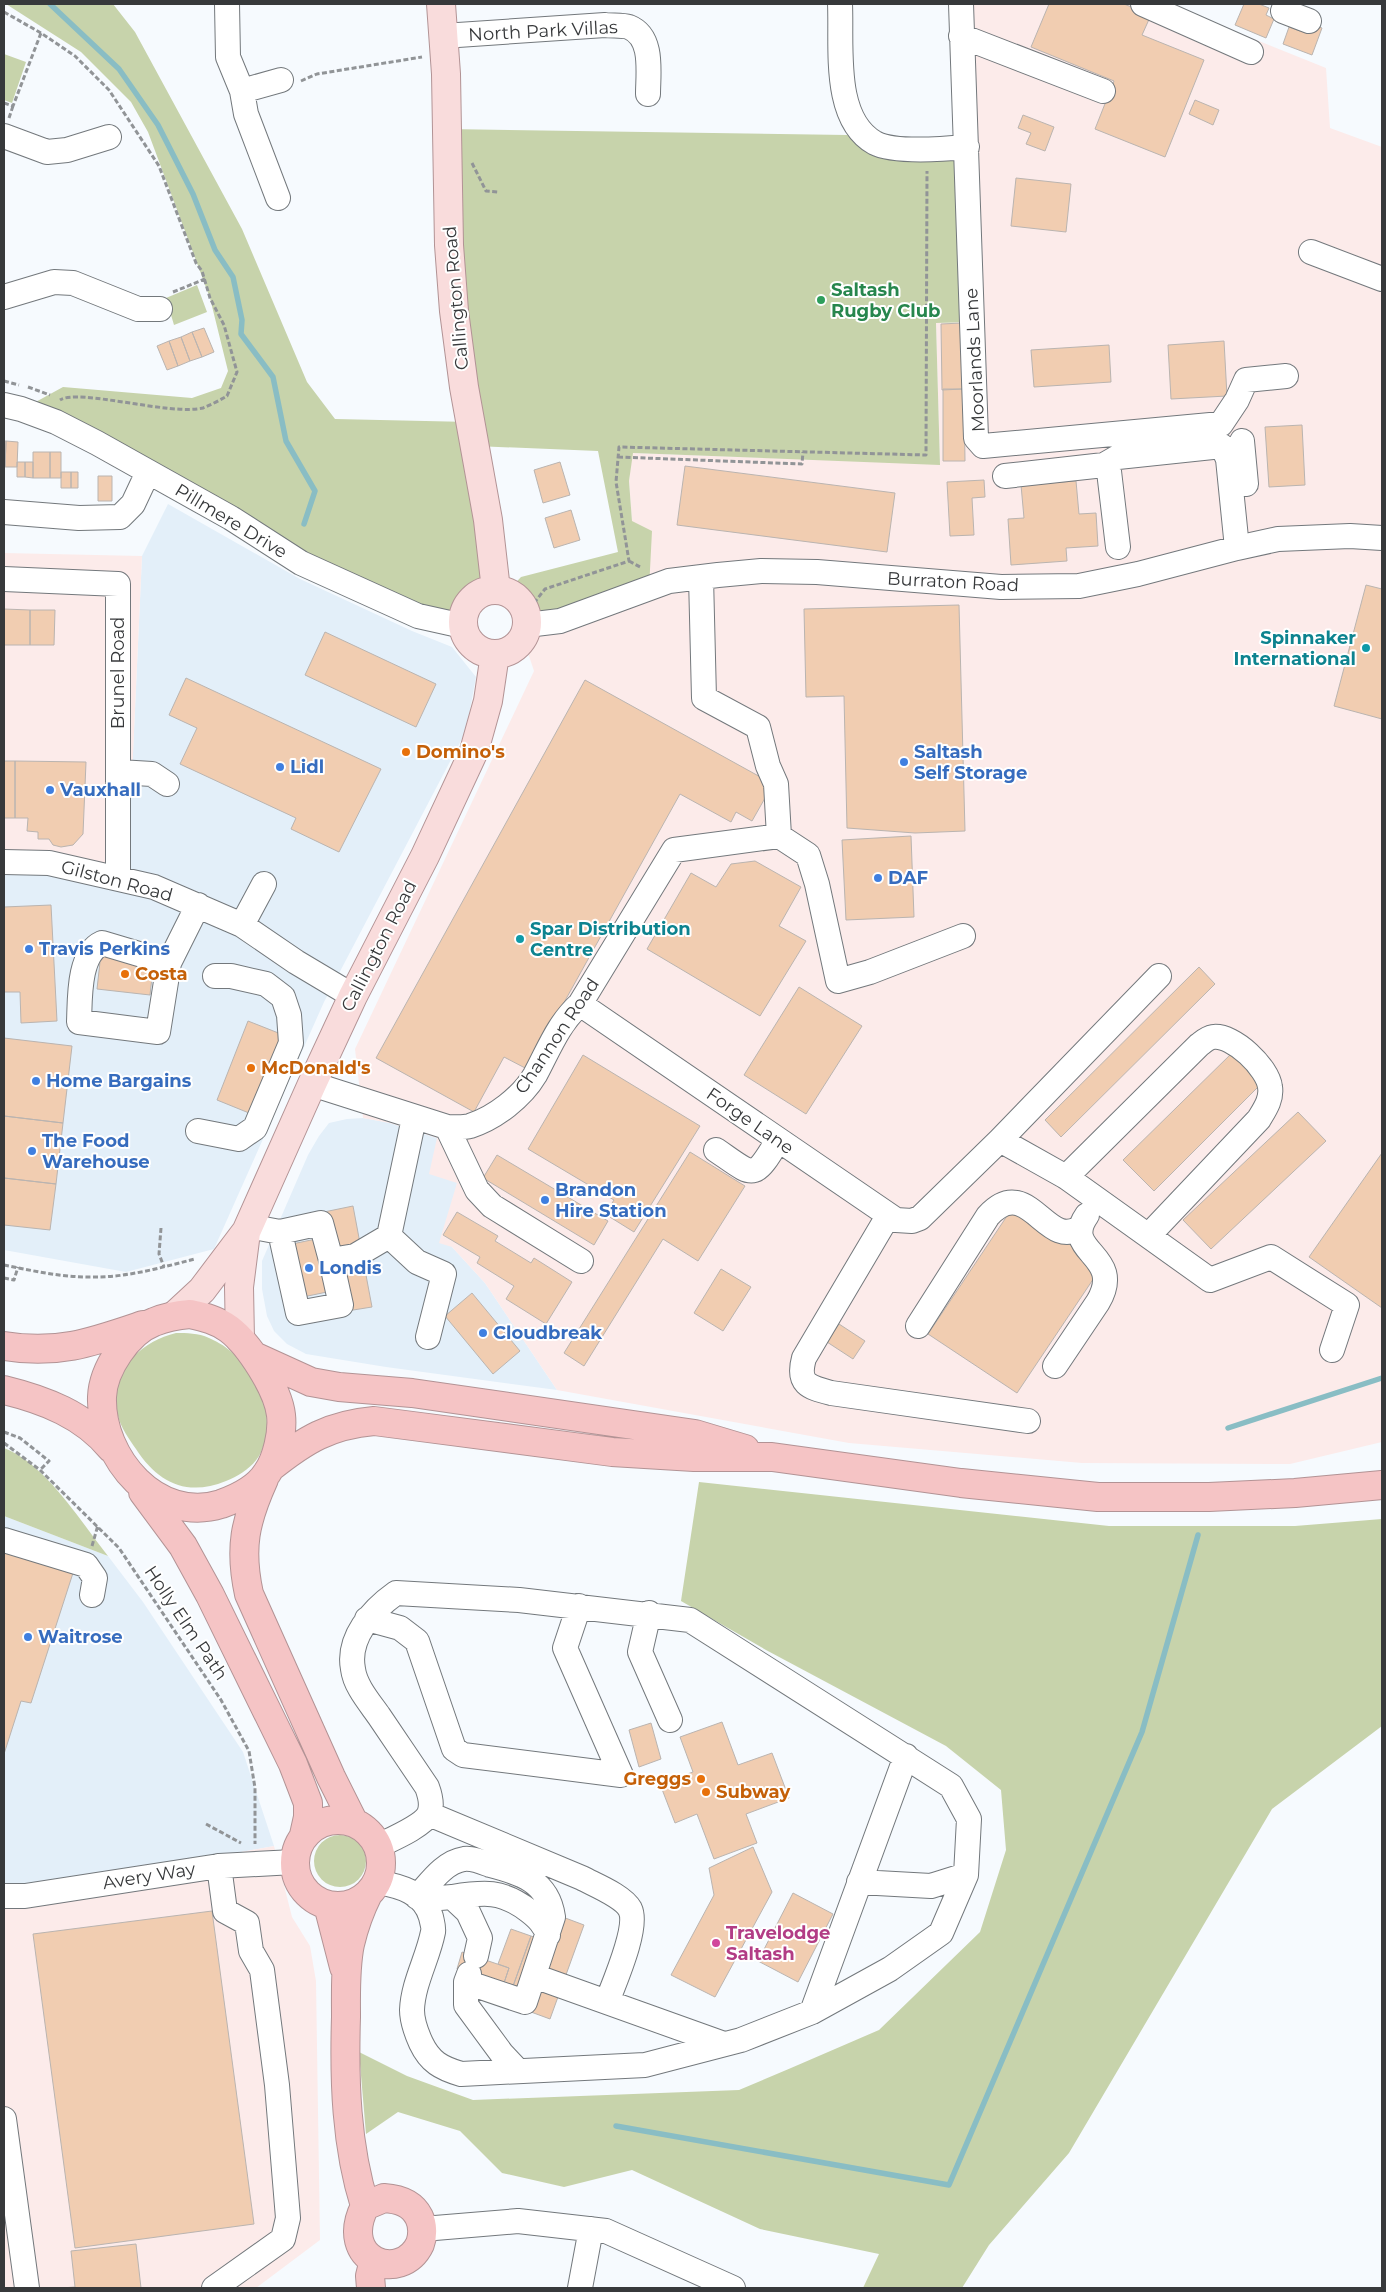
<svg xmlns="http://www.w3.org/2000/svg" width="1386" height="2292" font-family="Montserrat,sans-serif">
	<rect width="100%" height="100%" fill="#f6fafe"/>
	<path fill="#e3eff9" d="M168 504 300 579 412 631 452 647 476 677 466 731 324 1002 214 1249 126 1272 4 1250V861L128 863 142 556Z
		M363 1118 390 1123 437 1138 457 1182 452 1247 485 1283 557 1390 386 1367 306 1354 287 1344 274 1331 267 1316 262 1289V1261L308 1155 319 1136 329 1123 347 1119Z
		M4 1516 108 1556 143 1602 243 1752 274 1846 22 1892 4 1890Z"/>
	<path fill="#fcebea" d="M961 4H1167L1326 68 1330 128 1382 147V1442L1290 1464 1082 1463 849 1443 557 1390 485 1283 452 1247 439 1243 457 1183 429 1174 437 1138 390 1123 363 1118 355 1049 534 671 523 638 527 625 610 604 632 522 629 481 632 453 940 464 936 323 972 322Z
		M4 553 142 556 128 864 4 861Z
		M274 1846 292 1917 310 1946 316 1981 320 2240 256 2288H4V1890L22 1892Z"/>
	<path fill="#c7d3ab" d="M6 4H113L135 32 242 229 307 382 335 419 470 422 447 129 847 135 875 143 967 147 973 322 936 323 940 465 633 453 629 481 632 521 652 531 649 589 610 604 527 614 518 599 507 592 521 577 618 552 598 451 475 446 496 590C473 594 465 602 463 626L429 619 32 404 63 387 192 398 221 388 228 371 210 298 148 132 131 102 81 52Z
		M4 54 26 62 12 103 4 100Z
		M197 285 207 312 174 325 166 298Z
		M176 1333C187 1333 198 1333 209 1338 250 1355 279 1408 262 1450 256 1465 241 1475 226 1481 187 1497 158 1483 136 1449 129 1439 121 1428 118 1416 108 1374 138 1342 176 1333Z
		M4 1448C46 1464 80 1521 108 1556L4 1516Z
		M699 1482 1109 1526H1295L1382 1519V1726L1272 1809 1069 2153 989 2245 962 2288H863L879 2254 760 2229 632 2170 564 2187 502 2173 460 2131 398 2112 366 2134 359 2052 407 2076 473 2100 739 2090 791 2068 879 2030 980 1932 1006 1850 1001 1790 946 1746 766 1650 681 1601Z
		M314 1861a26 26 0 1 1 52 0a26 26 0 1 1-52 0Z"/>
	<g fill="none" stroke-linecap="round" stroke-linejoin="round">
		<path stroke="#89bdc4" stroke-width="5.5" d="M50 4 119 69 158 125 193 194 215 250 233 277 242 320 241 334 273 377 286 441 315 491 304 524
			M1228 1428 1382 1378
			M616 2126 949 2185 1142 1732 1198 1535"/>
	</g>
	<path fill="#f1cdb1" stroke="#bab4b0" d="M1049 4H1124L1151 15 1142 35 1204 60 1165 157 1095 129 1114 81 1031 47Z
		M1244 4H1259L1269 8 1266 15 1274 19 1266 38 1235 25Z
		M1304 21 1322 28 1312 55 1283 44 1289 27 1300 31Z
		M1195 100 1219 110 1213 125 1189 114Z
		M1023 115 1054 127 1045 151 1026 144 1031 133 1018 128Z
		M1016 178 1071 184 1066 232 1011 226Z
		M962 323 963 389 942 390 941 324Z
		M204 328 214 352 202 357 192 332Z
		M192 332 202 357 190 361 181 337Z
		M181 337 190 361 178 366 169 341Z
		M169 341 178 366 167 370 157 346Z
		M1224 341 1227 396 1171 399 1168 345Z
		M1109 345 1111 382 1034 387 1031 350Z
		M943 389H962L964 392 965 461H943Z
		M1302 425 1305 485 1269 487 1265 427Z
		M4 441H6L5 467H4Z
		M6 441 18 442 17 467H5Z
		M33 452H50V478H33Z
		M50 452H61V478H50Z
		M17 462H25V477H17Z
		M25 462H33V478L25 477Z
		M560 462 570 495 543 503 534 470Z
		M685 466 895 493 887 552 677 525Z
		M61 472H71V488H61Z
		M71 472H78V488H71Z
		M98 476H112V501H98Z
		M984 480 985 497 972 498 974 535 950 536 947 482Z
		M1076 481 1079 514 1096 513 1098 546 1066 548 1067 561 1011 565 1008 519 1024 518 1021 485Z
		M571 510 580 540 554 548 545 518Z
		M1366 585 1382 589V719L1334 706Z
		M959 605 965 831 915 833 847 828 844 696 806 697 804 609Z
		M4 609 30 610V645H4Z
		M30 610H55L54 645H30Z
		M325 632 436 684 416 727 305 675Z
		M186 678 381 769 339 852 291 829 296 818 180 764 197 728 169 715Z
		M585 680 773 784 752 821 736 812 731 822 680 794 527 1069 504 1057 474 1112 376 1058Z
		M4 761H15V818H4Z
		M15 761 86 762 83 834 73 845 61 847 53 845 49 839H38V832L27 831 28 818H15Z
		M911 836 914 917 846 920 842 840Z
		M755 861 801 887 779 926 806 941 760 1016 647 949 691 873 716 887 731 864Z
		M51 905 57 1021 21 1023 20 992H4V907Z
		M101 953 154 959 150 995 97 989Z
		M1199 967 1215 984 1061 1137 1045 1120Z
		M799 987 862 1026 806 1114 744 1075Z
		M248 1021 286 1036 254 1115 217 1100Z
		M4 1038 72 1046 63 1123 4 1116Z
		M1233 1052 1263 1082 1154 1191 1123 1160Z
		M583 1055 700 1126 634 1232 605 1214 614 1200 528 1149Z
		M1298 1112 1326 1141 1211 1249 1183 1220Z
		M4 1116 63 1123 56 1184 4 1178Z
		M690 1152 745 1186 698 1261 663 1239 584 1366 564 1353Z
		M1382 1153V1308L1309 1257Z
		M497 1155 608 1221 594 1245 483 1178Z
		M4 1178 56 1184 50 1230 4 1225Z
		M353 1206 372 1307 347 1311 324 1212Z
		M1013 1207 1102 1266 1017 1393 928 1334Z
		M457 1212 498 1236 495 1241 531 1263 534 1258 572 1282 546 1324 506 1299 514 1286 477 1263 480 1257 443 1235Z
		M316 1239 327 1292 303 1297 292 1244Z
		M721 1269 751 1287 723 1331 694 1313Z
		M472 1293 520 1351 493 1374 445 1316Z
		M839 1324 865 1341 853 1359 827 1342Z
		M4 1550 73 1573 31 1703 21 1701 4 1754Z
		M722 1722 738 1765 772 1753 789 1798 746 1814 757 1843 714 1859 697 1814 675 1823 660 1784 693 1772 680 1737Z
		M651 1723 661 1759 639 1767 629 1730Z
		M753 1847 772 1892 715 1997 671 1975 714 1895 709 1868Z
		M793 1893 833 1914 798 1982 758 1961Z
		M212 1911 254 2224 75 2248 33 1934Z
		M560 1916 584 1925 550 2019 531 2012 536 1999 512 1989 531 1936 551 1943Z
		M511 1929 531 1936 512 1989 503 1986 509 1968 498 1964Z
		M462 1952 509 1968 503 1986 457 1969Z
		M136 2244 141 2288H61L75 2287 71 2251Z"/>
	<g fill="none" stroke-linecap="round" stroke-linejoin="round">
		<defs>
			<path id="minor" d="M227 4 228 57 242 91 246 114 278 198
				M840 4C842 46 832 119 875 143 894 153 945 149 967 147
				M961 4 976 438 983 446 1221 424 1237 400 1246 380 1286 376
				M1143 4 1251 52
				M1286 4 1283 11 1309 21
				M443 36 605 25C612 26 622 25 629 27 654 37 648 73 648 94
				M961 36 1103 91
				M242 91 281 80
				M4 136 47 152 67 150 109 137
				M1311 252 1382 279
				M4 297 54 282 73 283 138 309H160
				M4 405 21 409 56 422 97 443 231 518 301 563 418 616 463 626
				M1242 441 1246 484
				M1108 463 1118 547
				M1005 476 1104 465 1118 457 1222 446 1228 459 1237 548
				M4 512 79 518 120 517 133 504 148 472
				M701 577 704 698 758 727 768 766 776 784 779 836
				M4 579 118 584V877
				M527 625 560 621 669 581 718 575 761 571 817 572 1001 587 1079 586 1138 574 1237 548 1278 539 1350 536 1382 538
				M119 772 152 774 167 784
				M4 862 49 863 154 887 242 925 296 962 353 996
				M242 925 264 884
				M169 963 102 943C78 954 80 999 79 1022L158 1032 169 963 198 905
				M580 1004 896 1220 912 1221 920 1218 1000 1140 1066 1177 1210 1280 1271 1257 1347 1305 1332 1350
				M312 1084 447 1127C454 1127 463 1128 470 1126 495 1118 522 1097 535 1075 549 1049 558 1024 580 1004L674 850 779 836 808 855 817 884 838 981 870 972 963 936
				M447 1127 477 1190 492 1206 581 1261
				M198 1131 239 1139 255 1128 291 1043 289 1015 283 997 266 984 231 976H215
				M1000 1140 1159 976
				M716 1150C754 1176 753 1182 778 1140
				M1066 1177 1199 1045C1203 1042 1207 1038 1213 1037 1233 1034 1268 1068 1270 1087 1272 1099 1265 1109 1259 1119L1149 1235
				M888 1216 804 1358C797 1384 808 1387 831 1393L1028 1421
				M248 1226 280 1232 298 1313 341 1305 331 1260
				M280 1232 321 1223 331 1260 355 1256 389 1236 414 1118
				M389 1236 417 1262 444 1274 428 1337
				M918 1326 988 1216C1028 1172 1047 1252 1080 1227
				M1055 1366 1098 1302C1126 1254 1060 1253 1087 1215
				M4 1540 86 1565 95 1578 92 1595
				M649 1613 640 1652 670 1720
				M367 1619 400 1628 417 1641 454 1749 463 1755 621 1775 565 1648 579 1606
				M429 1814 582 1878C595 1885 623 1896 630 1909 639 1927 614 1983 607 2002
				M377 1882C400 1886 424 1892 431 1917 432 1922 434 1928 433 1932 428 1958 413 1983 412 2010 412 2022 416 2032 421 2043 430 2062 441 2068 461 2074L645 2065 741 2040 812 2012 890 1969 941 1933 966 1875 969 1819 951 1786 690 1620 519 1600 396 1593C372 1610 347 1638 353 1669 355 1686 370 1703 379 1716 395 1740 411 1763 427 1787 430 1795 433 1805 429 1814 423 1826 390 1840 378 1846
				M859 1882 931 1886 966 1875
				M4 1896H25L219 1866 294 1862
				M417 1897C430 1883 444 1862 464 1859 473 1858 482 1862 490 1865 521 1873 548 1881 553 1917L525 2002 466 1982
				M452 1897C484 1892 502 1890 529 1911 538 1918 544 1924 548 1935
				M440 1898 452 1897 468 1912 480 1938 476 1956
				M469 1974 466 1982V2005L502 2054 518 2071
				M534 1976 724 2044
				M812 2012 906 1756
				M4 2119 27 2288
				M423 2229 518 2221 606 2231 733 2288
				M214 2288 283 2239 288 2218 277 2085 262 1970 251 1951 247 1923 225 1911 219 1866
				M580 2288 591 2229"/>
			<path id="major" d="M441 4 446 74 449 245 454 311 464 387 488 520 496 590
				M463 622a32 32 0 1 1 64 0a32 32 0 1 1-64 0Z
				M175 1315 202 1290 245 1233
				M240 1339 239 1287 246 1232 312 1084 353 996 425 856 474 751 488 701 495 654"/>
			<path id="highway" d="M190 1314C204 1317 217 1320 229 1329 249 1344 278 1389 281 1415 283 1432 277 1459 267 1473 257 1489 238 1498 221 1504 157 1524 100 1458 102 1397 103 1369 128 1332 154 1322 166 1317 178 1315 190 1314Z
				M4 1346C58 1355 93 1342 143 1325
				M256 1357 311 1382 339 1387 412 1393 695 1434 745 1449
				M4 1390C45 1400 84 1415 111 1448
				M271 1467C305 1440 329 1425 374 1421L612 1452 694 1457H772L961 1483 1098 1497H1209L1295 1493 1382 1485
				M264 1479C245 1521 239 1548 249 1594L331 1777 354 1823
				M143 1492 183 1546 210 1595 293 1764 308 1803V1817L304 1835
				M295 1863a43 43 0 1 1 86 0a43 43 0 1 1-86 0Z
				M328 1905 344 1967
				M384 2198C399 2199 412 2203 419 2217 423 2225 423 2236 420 2244 401 2284 337 2261 365 2206Z
				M365 2206C346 2146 344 2080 346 2017 346 1993 345 1968 350 1944 354 1927 360 1910 368 1894
				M371 2288 370 2276 374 2260"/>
		</defs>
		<use href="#minor" stroke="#73787c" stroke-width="26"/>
		<use href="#major" stroke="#b29395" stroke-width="30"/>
		<use href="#highway" stroke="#b29395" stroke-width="30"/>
		<path stroke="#919497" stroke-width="3" stroke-dasharray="5 2.5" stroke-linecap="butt" d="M4 12 41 33 75 56 109 90 159 166 196 263 202 271 210 298 224 325 237 372 227 396C220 400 211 405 203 408 171 416 78 388 60 400
			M301 81 317 74 422 57
			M4 103 13 106 41 33
			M9 118 13 106
			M472 163 486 191 498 192
			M173 292 205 279
			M4 381 19 385
			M28 387 50 395
			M618 457 802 464 803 452
			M629 561 642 568
			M534 603 545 589 629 561 616 482 619 447 926 455 927 171
			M161 1228 159 1254 164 1267
			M4 1265C34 1271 64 1278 96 1277 129 1277 163 1267 195 1259
			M4 1278 14 1280 18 1267
			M4 1432 20 1438 49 1461 40 1470
			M4 1443 40 1470 119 1548 221 1700 249 1751 255 1788V1844
			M92 1546 98 1525
			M206 1824 241 1843"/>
		<use href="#minor" stroke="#fff" stroke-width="24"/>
		<use href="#major" stroke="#f9dcdc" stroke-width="28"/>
		<use href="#highway" stroke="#f5c4c5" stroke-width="28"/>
	</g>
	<circle fill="#2e9e5b" stroke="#fff" stroke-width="2" cx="821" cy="300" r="5"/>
	<g fill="#0f9aa8" stroke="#fff" stroke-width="2">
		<circle cx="1366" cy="648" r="5"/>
		<circle cx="520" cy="939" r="5"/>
	</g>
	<g fill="#e8710a" stroke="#fff" stroke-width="2">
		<circle cx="406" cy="752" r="5"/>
		<circle cx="125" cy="974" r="5"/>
		<circle cx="251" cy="1068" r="5"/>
		<circle cx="701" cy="1779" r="5"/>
		<circle cx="706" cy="1792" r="5"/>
	</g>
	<g fill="#3f7fe0" stroke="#fff" stroke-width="2">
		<circle cx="904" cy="762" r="5"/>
		<circle cx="280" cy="767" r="5"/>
		<circle cx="50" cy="790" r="5"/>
		<circle cx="878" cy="878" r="5"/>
		<circle cx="29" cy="949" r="5"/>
		<circle cx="36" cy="1081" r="5"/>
		<circle cx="32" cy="1151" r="5"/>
		<circle cx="545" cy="1200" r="5"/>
		<circle cx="309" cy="1268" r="5"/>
		<circle cx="483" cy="1333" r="5"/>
		<circle cx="28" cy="1637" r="5"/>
	</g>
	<circle fill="#d1479c" stroke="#fff" stroke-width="2" cx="716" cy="1943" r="5"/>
	<g text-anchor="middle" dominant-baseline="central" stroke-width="4" stroke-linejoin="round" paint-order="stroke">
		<g font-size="18" fill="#37393b" stroke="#fff">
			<text transform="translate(543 31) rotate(-3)">North Park Villas</text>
			<text transform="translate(456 298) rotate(-95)">Callington Road</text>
			<text transform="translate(975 360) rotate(-93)">Moorlands Lane</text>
			<text transform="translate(231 521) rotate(31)">Pillmere Drive</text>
			<text transform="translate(953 582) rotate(3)">Burraton Road</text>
			<text transform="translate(118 673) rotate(-90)">Brunel Road</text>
			<text transform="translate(117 881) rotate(15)">Gilston Road</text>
			<text transform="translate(379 946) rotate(-63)">Callington Road</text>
			<text transform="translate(557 1036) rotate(-56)">Channon Road</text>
			<text transform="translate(750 1121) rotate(35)">Forge Lane</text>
			<text transform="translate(186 1623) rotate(56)">Holly Elm Path</text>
			<text transform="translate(149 1876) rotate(-9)">Avery Way</text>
		</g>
		<g font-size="18" font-weight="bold" fill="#27864d" stroke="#fff" text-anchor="start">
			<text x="831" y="290">Saltash<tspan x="831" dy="21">Rugby Club</tspan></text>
		</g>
		<g font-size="18" font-weight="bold" fill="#0d838f" stroke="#fff" text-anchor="end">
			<text x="1356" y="638">Spinnaker<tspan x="1356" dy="21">International</tspan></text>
			<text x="530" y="929" text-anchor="start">Spar Distribution<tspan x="530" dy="21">Centre</tspan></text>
		</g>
		<g font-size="18" font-weight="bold" fill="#c56008" stroke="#fff" text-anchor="start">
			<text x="416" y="752">Domino's</text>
			<text x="135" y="974">Costa</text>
			<text x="261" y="1068">McDonald's</text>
			<text x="691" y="1779" text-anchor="end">Greggs</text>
			<text x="716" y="1792">Subway</text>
		</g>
		<g font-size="18" font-weight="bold" fill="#366cbe" stroke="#fff" text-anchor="start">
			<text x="914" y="752">Saltash<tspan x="914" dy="21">Self Storage</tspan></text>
			<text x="290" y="767">Lidl</text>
			<text x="60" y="790">Vauxhall</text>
			<text x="888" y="878">DAF</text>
			<text x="39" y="949">Travis Perkins</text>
			<text x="46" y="1081">Home Bargains</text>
			<text x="42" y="1141">The Food<tspan x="42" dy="21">Warehouse</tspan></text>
			<text x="555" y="1190">Brandon<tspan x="555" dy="21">Hire Station</tspan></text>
			<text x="319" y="1268">Londis</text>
			<text x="493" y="1333">Cloudbreak</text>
			<text x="38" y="1637">Waitrose</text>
		</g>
		<g font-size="18" font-weight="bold" fill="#b23c85" stroke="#fff" text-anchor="start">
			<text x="726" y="1933">Travelodge<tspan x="726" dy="21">Saltash</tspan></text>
		</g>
	</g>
	<rect width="1386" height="2292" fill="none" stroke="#37393b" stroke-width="10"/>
</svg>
